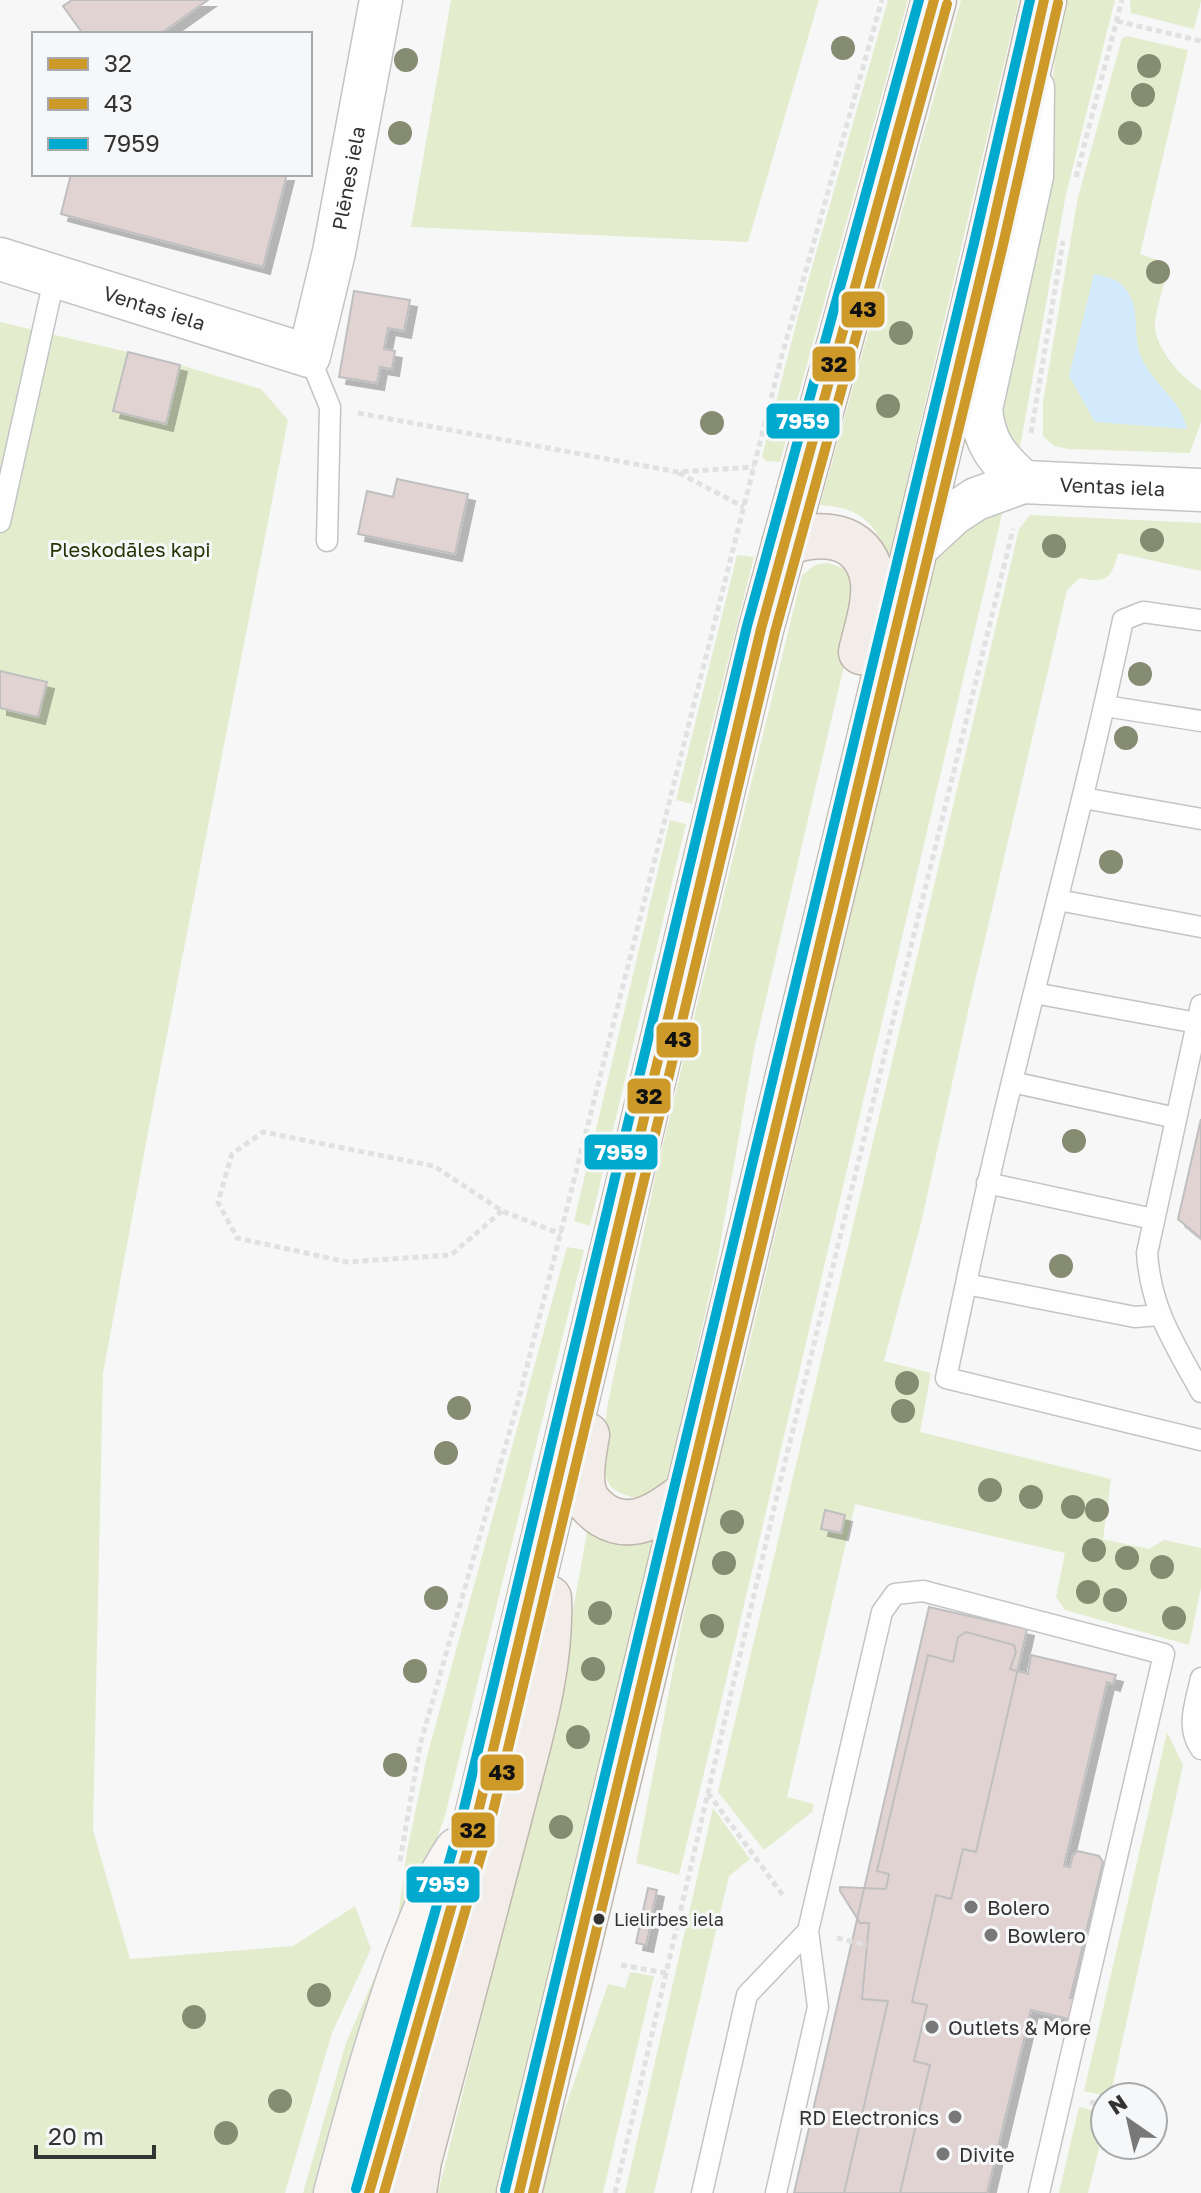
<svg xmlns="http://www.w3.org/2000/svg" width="1201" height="2193" font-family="'Golos Text',sans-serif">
	<defs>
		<filter id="shadow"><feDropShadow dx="7" dy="7" stdDeviation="0" flood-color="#0004"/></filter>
	</defs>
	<rect width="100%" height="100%" fill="#f7f7f8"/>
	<path fill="#e3edcd" d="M451 0H819L748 242 411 227Z
		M888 0H908L780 462 766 461 762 456 799 313Z
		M961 0H1019L908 476 893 555 885 552C874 519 855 507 820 505Z
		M1068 0H1115L1066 194 1020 447H1015L999 422 1044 195 1055 55Z
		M1130 0H1201V1L1194 29 1131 13Z
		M1127 36 1188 50 1140 254 1167 263V272C1163 288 1157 306 1155 323 1153 346 1182 379 1201 390V422L1190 453 1068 449 1054 446 1043 436V402L1078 197 1122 38Z
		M0 322 128 352 113 411 165 424 180 365 261 389 288 420 152 1111 103 1373 93 1830 130 1959 293 1946 355 1906 371 1949 332 2033 285 2193H0Z
		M1005 502 712 1740 679 1875 636 1863 700 1530 744 1367 926 594 938 555 951 533Z
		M1030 515 1201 523V571L1118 553C1112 578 1106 584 1080 578L1067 590 969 1007 921 1223 884 1361 931 1373 920 1432 1111 1479 1103 1539 1149 1549 1164 1540 1201 1548V1588L1189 1645 1065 1610 1056 1597 1065 1553 855 1504 787 1797 814 1804 812 1812 764 1850 718 1792 1019 529Z
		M737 555 754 557 692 804 676 800Z
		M826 563C855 568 852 581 858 606L754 1050 717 1262 675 1446 667 1477 657 1492 646 1497H631L618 1492 610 1486 603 1471 602 1453 607 1408 656 1173 802 575 815 565Z
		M670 820 686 824 590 1226 574 1221Z
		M567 1247 584 1250 445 1816 404 1926 320 2193H303L346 2043 397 1925 407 1851 427 1756Z
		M587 1532C611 1542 629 1547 655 1541L500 2193H438L550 1739Z
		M1167 1732 1183 1765 1110 2097 1084 2091Z
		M713 1808 750 1859 729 1876 654 2193H625Z
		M630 1972 654 1976 603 2193H539L546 2163 608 1984 625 1988Z
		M1079 2107 1105 2113V2125L1088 2193H1059Z"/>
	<path fill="#d3eafd" d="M1094 274C1103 276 1115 278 1122 285 1141 303 1133 329 1139 351 1148 382 1181 397 1187 429L1095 422 1069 376Z"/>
	<path fill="#e0d3d2" stroke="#c0bfc0" stroke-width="2" filter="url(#shadow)" d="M72 0H208L160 34H83L63 6Z
		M71 174H287L263 267 61 214Z
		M354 291 410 300 404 331 388 328 384 349 395 351 392 369 380 367 377 383 339 377Z
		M128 352 180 365 166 424 113 411Z
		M397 479 468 494 455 554 358 534 367 491 393 497Z
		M0 671 47 682 38 717 0 708Z
		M1201 1119V1238L1178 1219Z
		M825 1510 845 1515 841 1533 821 1529Z
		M929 1607 1027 1629 976 1852 963 1849 951 1899 936 1895 912 2002 927 2005 914 2061 930 2065 900 2193H794Z
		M966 1632 1014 1645 1016 1652 1010 1669 1028 1674 1031 1655 1116 1675 1113 1684 1107 1682 1064 1866 1070 1867 1073 1855 1078 1851 1099 1856 1103 1862 1070 1998 1078 2000 1073 2020 1031 2010 987 2193H844L888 2001 862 1999 869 1923H860L840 1891V1887L886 1889 889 1874 877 1871 928 1655 953 1662 958 1637Z
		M648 1888 657 1890 652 1913 643 1911Z
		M641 1920 651 1922 646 1945 636 1943Z"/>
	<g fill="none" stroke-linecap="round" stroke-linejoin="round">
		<defs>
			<path id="lane" d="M309 356 330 407 327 541
				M0 522 55 275
				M1105 706 1201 721
				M1083 798 1201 819
				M1058 900 1201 927
				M1034 993 1197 1023
				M1201 1005 1147 1253C1151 1310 1174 1343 1201 1392
				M1012 1082 1176 1118
				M987 1183 1153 1219
				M966 1284 946 1378 1201 1440
				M1159 1315 1135 1317 966 1284C1012 1061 1076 843 1123 620L1143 612 1201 620
				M1201 1678C1196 1702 1185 1727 1201 1749
				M702 2193 747 1995 808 1931
				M776 2193 818 2007 808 1931 882 1612 895 1594 923 1591 1164 1654 1039 2193"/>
			<g id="street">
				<path id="s1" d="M0 259 309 356 334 252 381 0"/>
				<path d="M1023 482C998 459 984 444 981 409L1032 176 1033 88"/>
				<path id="s2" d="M914 550 953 514 976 499 1023 482 1201 490"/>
			</g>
			<path id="secondary" d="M336 2193C357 2115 378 2038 405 1962 420 1924 434 1884 457 1850"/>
			<path id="primary" d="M784 544C819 530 862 532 872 576 877 600 866 629 861 652
				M587 1435C584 1452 578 1480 586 1497 588 1503 597 1511 603 1515 633 1534 663 1512 687 1493
				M369 2193 476 1821 761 629 934 0
				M414 2193 419 2161C449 2047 480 1933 509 1819 527 1747 552 1673 549 1598
				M519 2193 988 246 1044 0"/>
		</defs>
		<use href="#lane" stroke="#c4c4c5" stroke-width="23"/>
		<use href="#street" stroke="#c4c4c5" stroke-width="45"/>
		<use href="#secondary" stroke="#c4c4c5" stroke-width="47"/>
		<use href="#primary" stroke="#bfb7ae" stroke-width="47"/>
		<path stroke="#e0e1e1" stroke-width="5" stroke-dasharray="6 4" stroke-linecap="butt" d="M1117 21 1201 41
			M1076 177 1122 0
			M358 413 678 472 754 467
			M1031 433 1063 241
			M679 473 744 507
			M502 1211 451 1255 347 1262 237 1238 218 1202 232 1154 263 1132 434 1166 502 1211 561 1234
			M708 1793 785 1898
			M400 1861 420 1745 518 1402 782 355 882 0
			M837 1938 867 1945
			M621 1965 666 1973
			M1090 2102 1105 2105
			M615 2193 779 1487 1013 529"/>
		<use href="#lane" stroke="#fefefe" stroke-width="20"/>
		<use href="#street" stroke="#fefefe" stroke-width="42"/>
		<use href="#secondary" stroke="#f8f5f3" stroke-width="44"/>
		<use href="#primary" stroke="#f2ede8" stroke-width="44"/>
		<defs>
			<path id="bus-1" d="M369 2193 476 1821 761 629 934 0
				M519 2193 988 246 1044 0"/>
			<path id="bus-2" d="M384 2193 490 1824 775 632 947 4
				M533 2193 1002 249 1058 3"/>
			<path id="bus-3" d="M356 2189 462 1817 747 626 919 0
				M505 2190 974 243 1030 0"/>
		</defs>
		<use href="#bus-1" stroke="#f6f7f9" stroke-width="16"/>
		<use href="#bus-2" stroke="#f6f7f9" stroke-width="16"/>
		<use href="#bus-3" stroke="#f6f7f9" stroke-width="16"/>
		<use href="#bus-1" stroke="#cd9a2a" stroke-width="10"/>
		<use href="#bus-2" stroke="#cd9a2a" stroke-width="10"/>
		<use href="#bus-3" stroke="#00a9ce" stroke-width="10"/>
	</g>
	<g fill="#868c72">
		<circle cx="843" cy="48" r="12"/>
		<circle cx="406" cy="60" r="12"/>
		<circle cx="1149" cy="66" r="12"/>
		<circle cx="1143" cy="95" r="12"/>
		<circle cx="400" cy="133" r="12"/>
		<circle cx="1130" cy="133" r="12"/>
		<circle cx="1158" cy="272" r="12"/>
		<circle cx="901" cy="333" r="12"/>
		<circle cx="888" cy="406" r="12"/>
		<circle cx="712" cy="423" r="12"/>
		<circle cx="1152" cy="540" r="12"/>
		<circle cx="1054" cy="546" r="12"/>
		<circle cx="1140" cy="674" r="12"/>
		<circle cx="1126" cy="738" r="12"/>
		<circle cx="1111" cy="862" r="12"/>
		<circle cx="1074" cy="1141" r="12"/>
		<circle cx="1061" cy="1266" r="12"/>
		<circle cx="907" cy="1383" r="12"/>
		<circle cx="459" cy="1408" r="12"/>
		<circle cx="903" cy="1411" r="12"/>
		<circle cx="446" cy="1453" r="12"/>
		<circle cx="990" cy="1490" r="12"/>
		<circle cx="1031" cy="1497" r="12"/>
		<circle cx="1073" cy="1507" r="12"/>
		<circle cx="1097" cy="1510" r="12"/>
		<circle cx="732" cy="1522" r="12"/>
		<circle cx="1094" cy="1550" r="12"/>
		<circle cx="1127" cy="1558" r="12"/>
		<circle cx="724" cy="1563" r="12"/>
		<circle cx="1162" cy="1567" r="12"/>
		<circle cx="1088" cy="1592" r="12"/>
		<circle cx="436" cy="1598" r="12"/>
		<circle cx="1115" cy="1600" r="12"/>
		<circle cx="600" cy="1613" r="12"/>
		<circle cx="1174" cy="1618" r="12"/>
		<circle cx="712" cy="1626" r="12"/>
		<circle cx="593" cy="1669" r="12"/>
		<circle cx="415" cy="1671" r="12"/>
		<circle cx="578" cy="1737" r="12"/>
		<circle cx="395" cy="1765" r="12"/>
		<circle cx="561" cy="1827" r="12"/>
		<circle cx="319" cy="1995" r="12"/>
		<circle cx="194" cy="2017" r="12"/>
		<circle cx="280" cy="2101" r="12"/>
		<circle cx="226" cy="2133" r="12"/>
	</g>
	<g fill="#787879" stroke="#f6f7f9" stroke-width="3">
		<circle cx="971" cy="1907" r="8"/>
		<circle cx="991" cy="1935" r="8"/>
		<circle cx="932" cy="2027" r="8"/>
		<circle cx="955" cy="2117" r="8"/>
		<circle cx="943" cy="2154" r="8"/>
	</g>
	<circle fill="#333334" stroke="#f6f7f9" stroke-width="3" cx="599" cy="1919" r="7"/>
	<g text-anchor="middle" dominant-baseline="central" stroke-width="6" stroke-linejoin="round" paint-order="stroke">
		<g font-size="18" fill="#333334" stroke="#f6f7f9" text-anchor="start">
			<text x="614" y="1919">Lielirbes iela</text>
		</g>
		<g font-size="20" fill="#333334" stroke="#f6f7f9">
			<text stroke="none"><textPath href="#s1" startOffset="506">Plēnes iela</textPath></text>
			<text stroke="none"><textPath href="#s1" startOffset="162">Ventas iela</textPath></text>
			<text stroke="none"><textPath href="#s2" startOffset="220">Ventas iela</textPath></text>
		</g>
		<g font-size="20" fill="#293404" stroke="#f6f7f9">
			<text x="130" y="549">Pleskodāles kapi</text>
		</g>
		<g font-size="20" fill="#333334" stroke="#f6f7f9" text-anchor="start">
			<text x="987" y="1907">Bolero</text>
			<text x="1007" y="1935">Bowlero</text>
			<text x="948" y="2027">Outlets &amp; More</text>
			<text x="939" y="2117" text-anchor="end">RD Electronics</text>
			<text x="959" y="2154">Divite</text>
		</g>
	</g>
	<g stroke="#f6f7f9" stroke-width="3">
		<rect x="840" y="290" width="46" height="39" rx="8" fill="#cd9a2a"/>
		<rect x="811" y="345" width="46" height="38" rx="8" fill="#cd9a2a"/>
		<rect x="765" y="402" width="76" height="38" rx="8" fill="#00a9ce"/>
		<rect x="655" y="1021" width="45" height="38" rx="8" fill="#cd9a2a"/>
		<rect x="626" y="1077" width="46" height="38" rx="8" fill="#cd9a2a"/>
		<rect x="583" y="1133" width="76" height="38" rx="8" fill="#00a9ce"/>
		<rect x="479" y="1753" width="46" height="39" rx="8" fill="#cd9a2a"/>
		<rect x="450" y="1811" width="46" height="38" rx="8" fill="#cd9a2a"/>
		<rect x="405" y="1865" width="76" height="39" rx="8" fill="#00a9ce"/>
	</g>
	<g font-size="22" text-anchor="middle" font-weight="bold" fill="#fff">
		<text x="803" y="429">7959</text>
		<text x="621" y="1160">7959</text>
		<text x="443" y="1892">7959</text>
	</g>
	<g font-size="22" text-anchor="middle" font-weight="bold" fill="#111">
		<text x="863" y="317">43</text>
		<text x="834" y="372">32</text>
		<text x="678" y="1047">43</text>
		<text x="649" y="1104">32</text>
		<text x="502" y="1780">43</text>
		<text x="473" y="1838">32</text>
	</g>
	<rect x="32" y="32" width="280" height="144" fill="#f6f7f9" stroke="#a8a9aa" stroke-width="2"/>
	<rect x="48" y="58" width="40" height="12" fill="#cd9a2a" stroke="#a8a9aa" stroke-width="2"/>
	<text x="104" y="72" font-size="24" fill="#333334">32</text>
	<rect x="48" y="98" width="40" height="12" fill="#cd9a2a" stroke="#a8a9aa" stroke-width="2"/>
	<text x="104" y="112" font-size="24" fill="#333334">43</text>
	<rect x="48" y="138" width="40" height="12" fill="#00a9ce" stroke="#a8a9aa" stroke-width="2"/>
	<text x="104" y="152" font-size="24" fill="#333334">7959</text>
	<g transform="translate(1129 2121) rotate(326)"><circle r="38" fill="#f6f7f9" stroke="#a8a9aa" stroke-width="2"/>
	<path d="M0-6L14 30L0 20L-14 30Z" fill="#787879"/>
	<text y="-12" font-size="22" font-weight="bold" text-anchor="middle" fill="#333334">N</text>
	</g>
	<path d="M36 2145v12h118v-12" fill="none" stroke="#333334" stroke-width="4"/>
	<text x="48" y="2145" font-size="24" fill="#333334" stroke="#f6f7f9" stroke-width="6" paint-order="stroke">20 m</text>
</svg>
